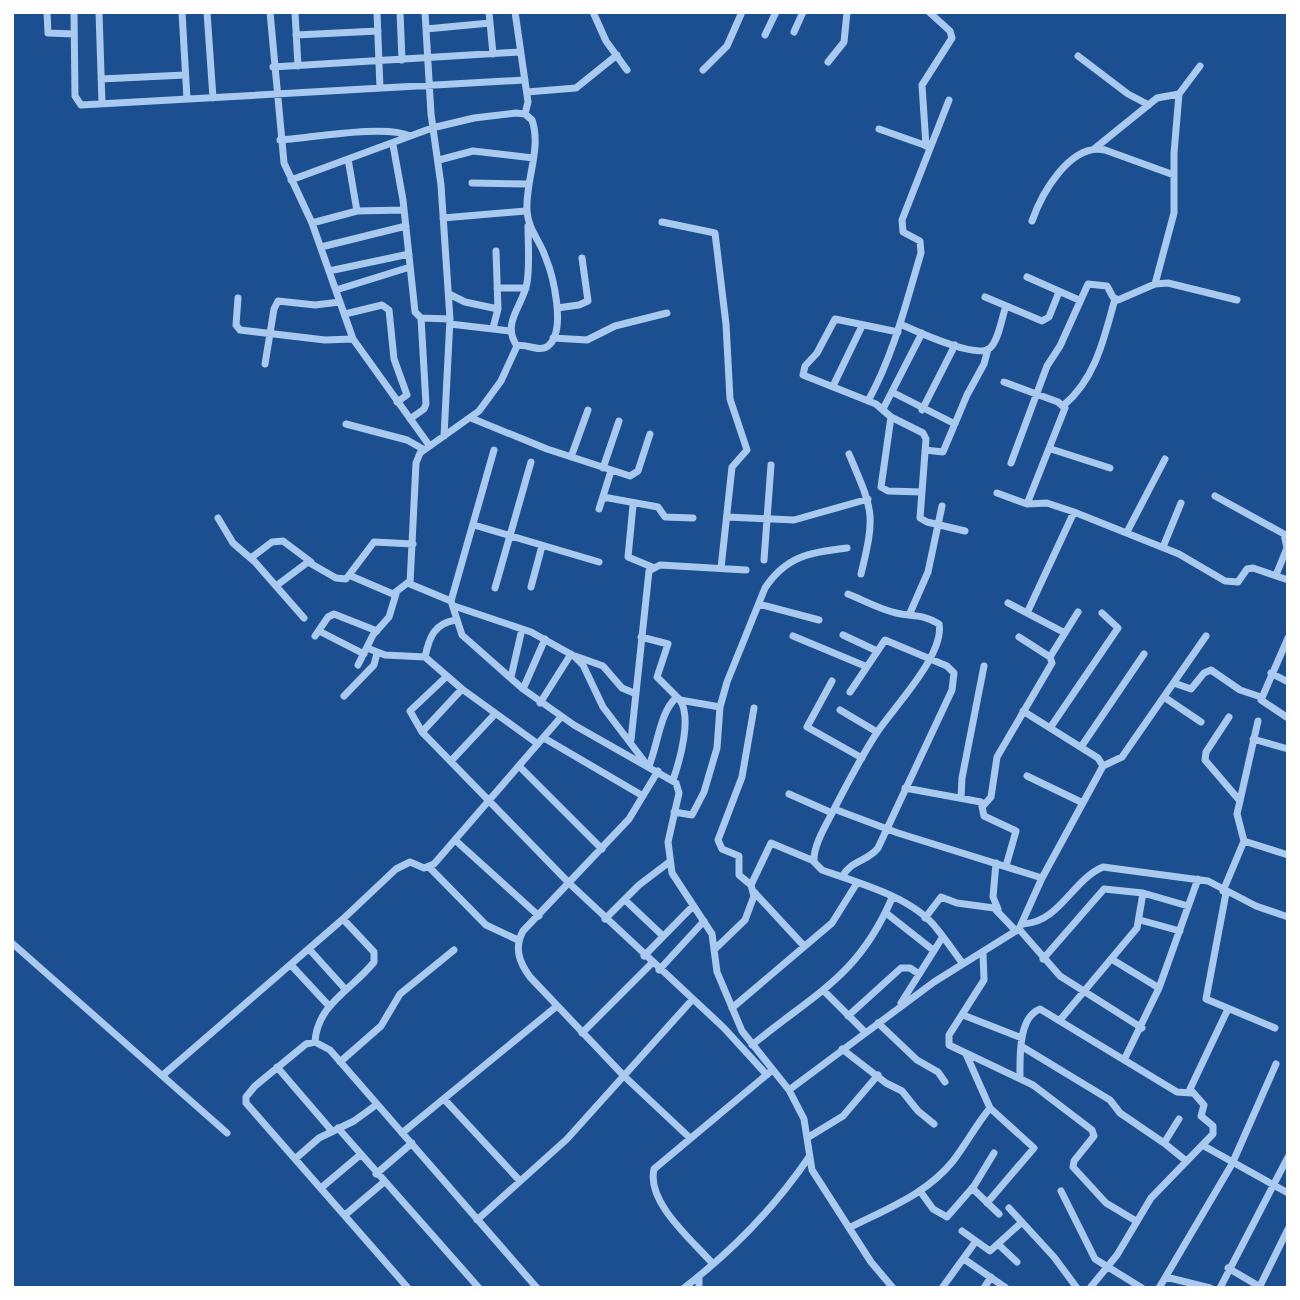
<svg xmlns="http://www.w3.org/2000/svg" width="1300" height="1300" font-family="'Titillium Web',sans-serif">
	<rect width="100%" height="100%" fill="#1b4f8f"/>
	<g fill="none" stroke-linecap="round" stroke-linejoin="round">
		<path stroke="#a9c9ee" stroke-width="7" d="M47 12 48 33 74 34
			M74 12 75 96 81 105 525 80
			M99 12 102 104
			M182 12 187 99
			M207 12 213 98
			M270 12 284 163 312 223 353 339 429 445
			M295 12 298 66
			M377 12 380 88
			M400 12 402 60
			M425 12 431 114 441 185 450 319 444 436
			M489 12 493 54
			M515 12 528 102 525 114
			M593 12 606 41 627 70
			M426 29 490 23
			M794 32 803 12
			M296 35 378 31
			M765 35 776 12
			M1078 56 1128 94 1149 105
			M828 62 844 42 847 12
			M273 67 519 52
			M703 70 727 46 742 12
			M101 79 185 75
			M527 92 576 88 617 55
			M879 129 930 147
			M280 140C311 138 385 124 410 136
			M393 145 403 200 415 312 421 318 450 319
			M926 146 922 85 952 38 950 31 929 12
			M1094 149 1157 98 1179 94
			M348 159 357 211
			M439 160 473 151 533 158
			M291 180 432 128 474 118 516 113 525 114 532 120C542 149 525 181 527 211 528 229 540 241 545 256 553 275 567 331 548 346 539 353 527 343 517 346L501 381 479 411 420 453 416 463 410 584 451 601 462 635 523 689 574 725 676 783 679 793 668 842 672 873 712 934 717 972 742 1031 789 1090 804 1119 812 1170 871 1262 893 1288
			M472 183 529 184
			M443 218 526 211
			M1032 221C1041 195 1070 142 1105 150L1174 175
			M662 222 715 233 726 324 730 399 747 450 732 467 721 568
			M312 223 357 211 404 210
			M321 247 406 226
			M329 271 409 254
			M1027 277 1079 300
			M1155 284 1174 213V153L1179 94 1200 66
			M497 288H526
			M336 290 410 267
			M449 294 465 302 498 309
			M985 297 1042 321 1049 317 1059 292
			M238 298 236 325 240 330 325 340 353 339
			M557 308 579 305 588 301 582 258
			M345 314 382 305 389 310 394 359 407 395 397 402
			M450 324 510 331
			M900 324C916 331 977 360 990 348 999 340 1002 316 1006 306
			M493 328 498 309 496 251
			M898 332 835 319 817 353 805 366 803 375 876 404 891 417 923 433 926 439 920 518 927 522 965 531
			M553 338 587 340 615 326 667 313
			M517 346C501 323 523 306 527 283 530 264 528 245 528 226
			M265 364 274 309 278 301 315 305 340 302
			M1004 382 1058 402 1065 408 1027 504
			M833 386 862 326
			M892 392 955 424
			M868 401C894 354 906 303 921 253L920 241 903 232 902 220 949 100
			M1064 405C1096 378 1104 338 1115 299
			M883 409 922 333
			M922 410 955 345
			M891 417 881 487 888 491 921 492
			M471 418 547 449 630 476 638 471 650 434
			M410 419 424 409 426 404 421 318
			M346 424 407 440 423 449
			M1051 449 1110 468
			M925 450 943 452 967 395 984 364 988 349
			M849 454C873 511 876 513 861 574
			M571 457 588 410
			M1011 463 1047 366 1060 346 1088 284 1107 286 1113 297 1118 300 1155 284 1168 283 1237 300
			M603 468 619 421
			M997 493 1027 504 1047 503 1074 512 1179 554 1225 581 1238 582 1247 569 1253 568 1288 580
			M1215 496 1284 534 1287 548 1276 575
			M603 497 658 507 665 517 693 518
			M633 505 628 557 652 567
			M599 509 611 471
			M727 517 794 520 868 499
			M218 518 233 543 255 562 304 618
			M474 525 599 562
			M1127 532 1165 459
			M1163 547 1181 503
			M251 558 272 542 283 541 311 562
			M764 560 771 465
			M351 576 393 594 410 581
			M276 586 308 562 336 578 346 579 374 542 413 544
			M531 587 542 546
			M495 588 531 462
			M848 594C863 600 879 609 896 613 913 617 920 613 939 624 945 654 895 706 878 731 860 758 845 788 830 817 823 830 813 848 814 862L822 870C858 883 913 897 937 929 946 940 954 952 963 964
			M451 601 494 450
			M1008 603 1065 633
			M759 604 819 620
			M454 606 531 632 574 656 583 665 603 707 644 761
			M910 613 928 572 942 506
			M1027 613 1074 512
			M319 631 364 654
			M843 635 875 650
			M315 636 328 617 334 614 377 631
			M793 636 865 666
			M641 637 668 644 657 677 680 700 720 707
			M1288 638 1261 700 1288 718
			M367 648 385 655 425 657 462 689 538 744
			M575 656 603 666 622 688 634 693
			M425 657C429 638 434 623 456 620
			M1050 657 1078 612
			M358 665 373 635 389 617 396 594
			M1271 673 1288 682
			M447 676 410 711 422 732 570 884 724 1028 767 1075
			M511 677 522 629
			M832 681 807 727 862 758
			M1174 683 1191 689 1204 673 1211 670 1240 690 1261 697
			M523 689 545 639
			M344 696 374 665 377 653
			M1164 697 1201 722
			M540 703 571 654
			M840 710 877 732
			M1229 717 1206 752 1205 760 1240 801
			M1050 728 1118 628 1102 613
			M422 732 462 689
			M544 738 643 796
			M1253 739 1288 749
			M631 740 649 571 660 565 746 570
			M1081 747 1144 654
			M451 761 495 714
			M519 766 602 849
			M649 766C658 744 660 712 676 698
			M1103 766 1122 757 1206 636
			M658 771 629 819 523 931C514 948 519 962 530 977L624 1076 690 1138
			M1027 776 1083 803
			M673 780C680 760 692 718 680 700
			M905 788 981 802 984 816 1016 831 1006 866
			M789 794 832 813
			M961 798 962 778 984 666
			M983 806 991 797 997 757 1052 663 1050 657 1019 637
			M834 809 898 833 1042 878
			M674 812 692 815 704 792 717 748 720 707 727 682 765 588C786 556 811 552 847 548
			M455 840 539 916
			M1244 841 1288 855
			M996 863 993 897 998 909
			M429 867 486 925 518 940
			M842 877C851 860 867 862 878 848L952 690 954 673 947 666 885 640 850 692
			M751 885 771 843 814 861
			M1223 891 1244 841 1237 814 1258 721
			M754 892 804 946
			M1226 893 1206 999 1275 1028
			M625 900 663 936
			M886 913 933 950
			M925 918 941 897 957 903 994 908 1016 931
			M605 919 639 885 668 863
			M1140 920 1180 931
			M1023 924C1060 922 1072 880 1103 867L1208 881 1256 906 1288 917
			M1019 929 1060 976 1142 1028
			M12 943 227 1133
			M716 948 745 920 754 896 751 885 739 875V856L722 849 718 840 742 777 754 708
			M309 949 346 990
			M983 953 984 980 949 1035V1045L1033 1085 1092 1130 1094 1136 1074 1161 1073 1167 1106 1203 1136 1221
			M644 956 693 906
			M1043 959 1104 889 1143 893 1188 906
			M1113 960 1159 988
			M291 965 329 1006
			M659 970 704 921
			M823 990 865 1032
			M901 1003 942 938
			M732 1008 832 923 857 883
			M963 1015 1022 1038
			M848 1016 901 968H910L919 974
			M1060 1020 1137 928 1143 893
			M878 1023 917 1060 938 1072 945 1082
			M582 1033 652 963
			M315 1042C317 1004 353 989 374 962V952L343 919
			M752 1045C815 993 858 977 892 898
			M1021 1046 1110 1100 1120 1113 1164 1143
			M842 1049 886 1083 902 1091 918 1111 934 1124
			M966 1054 990 1108 1034 1148 987 1203
			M1124 1060 1159 988 1198 879
			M340 1062 381 1026 400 994 454 950
			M277 1067 332 1131
			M163 1075 343 919 396 869 410 862 424 868 434 864 561 717
			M1020 1077C1020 1058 1018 1017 1040 1009L1177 1092 1191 1093
			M789 1090 934 982 1019 929 1042 878 1103 766 1098 758 1023 711
			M444 1099 520 1181
			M1179 1119 1164 1143 1185 1160
			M338 1128 479 1288
			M402 1133 557 1006
			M807 1138 843 1116 878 1075
			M1204 1146 1288 1193
			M295 1159 319 1138 354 1121 376 1105
			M376 1174 412 1143
			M321 1188 360 1155
			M972 1188 999 1214
			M920 1191 933 1209 947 1217 974 1186 994 1153
			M1061 1191 1095 1259 1142 1288
			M1009 1208 1054 1257 1077 1288
			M345 1215 384 1182
			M477 1220 567 1139 692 1000
			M849 1228C886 1209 927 1194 953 1161 966 1144 976 1125 990 1108
			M962 1231 990 1251 1022 1222
			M999 1245 1017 1262
			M964 1259 1006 1288
			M713 1264C692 1240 646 1202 654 1169L770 1072
			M1228 1268 1262 1288
			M699 1276V1288
			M1166 1277 1210 1288
			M1260 1286 1288 1229
			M408 1288 246 1103V1097L255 1086 306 1044 315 1042 330 1050 537 1288
			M684 1288C732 1251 775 1207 809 1157
			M942 1288 976 1241
			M984 1288 991 1277
			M1090 1288 1117 1255 1151 1198 1213 1134V1126L1201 1116 1204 1105 1190 1089 1228 1009
			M1159 1288 1232 1164 1276 1064
			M1220 1288 1288 1157"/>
	</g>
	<rect width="1300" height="1300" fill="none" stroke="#ffffff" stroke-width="28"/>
</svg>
